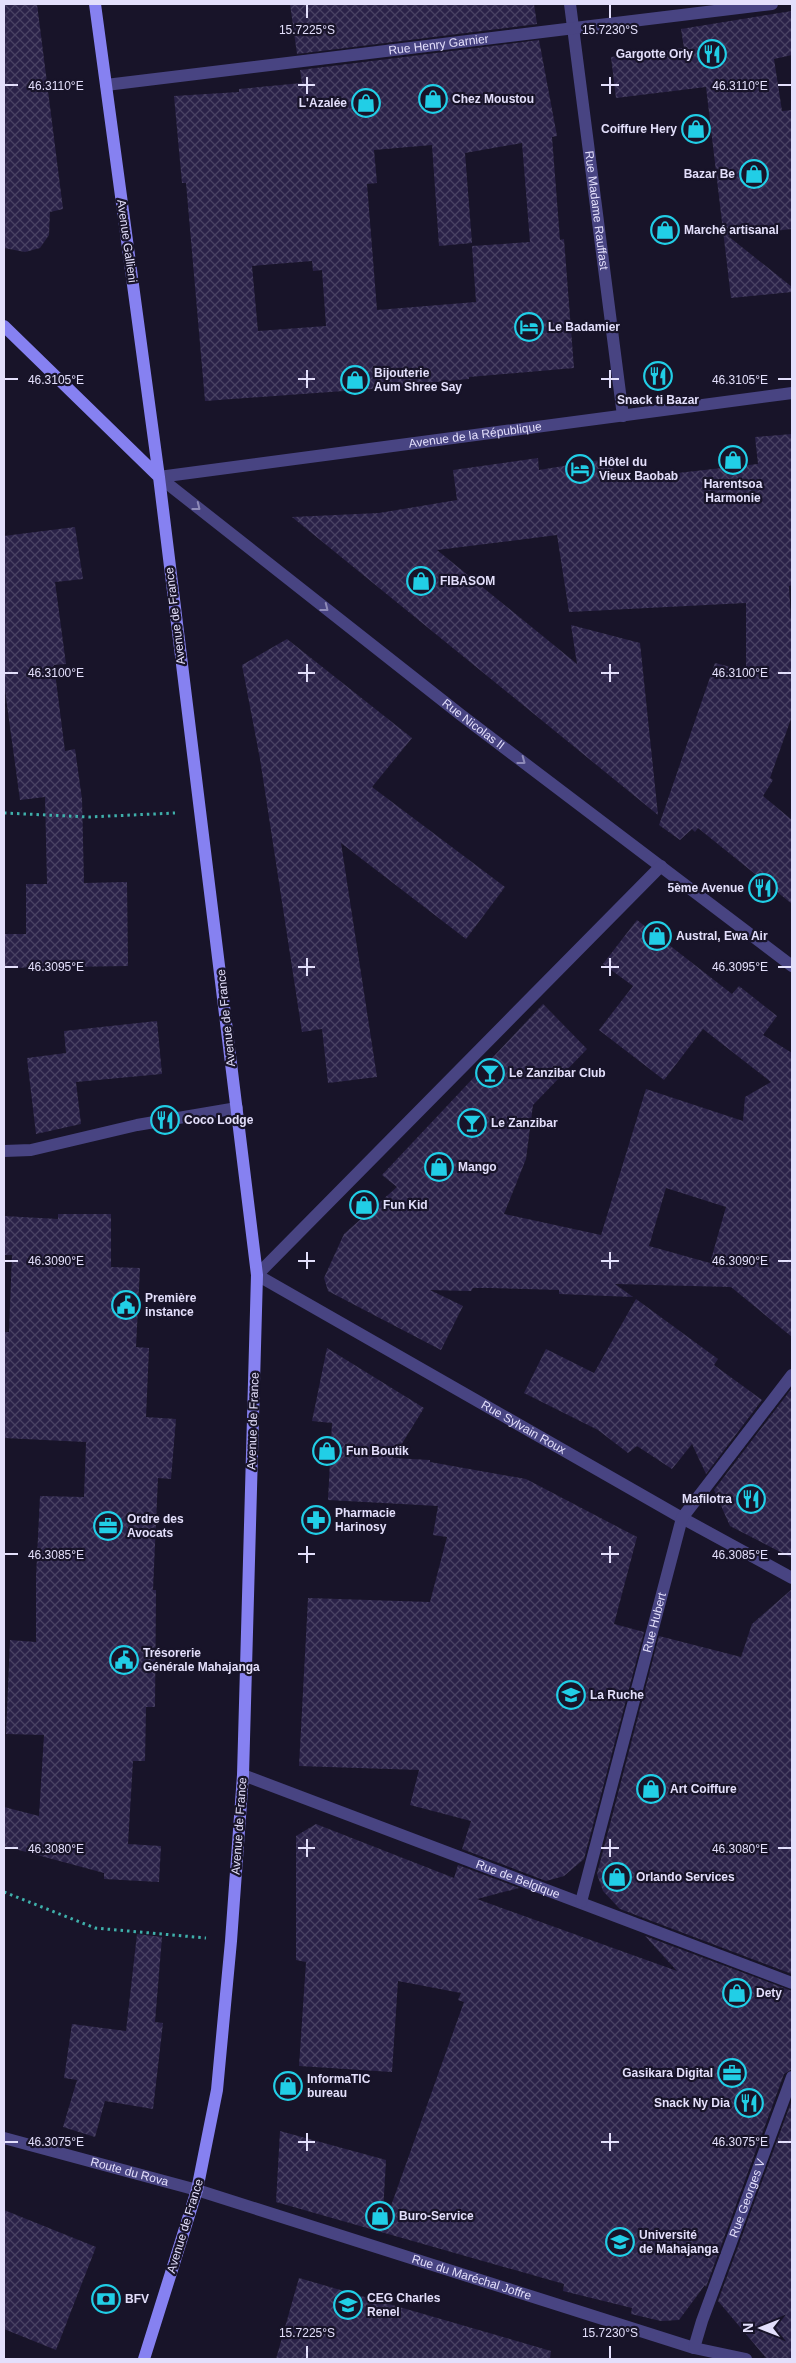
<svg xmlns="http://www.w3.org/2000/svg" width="796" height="2363" font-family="Arial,sans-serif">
	<defs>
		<pattern id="building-cross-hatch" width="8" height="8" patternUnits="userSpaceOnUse" patternTransform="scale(1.25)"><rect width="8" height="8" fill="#2a2248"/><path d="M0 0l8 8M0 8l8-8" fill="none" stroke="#494263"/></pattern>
	</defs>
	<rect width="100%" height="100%" fill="#181429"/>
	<path fill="url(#building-cross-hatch)" fill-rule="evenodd" d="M4 4H37L63 209 50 212 49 235 40 248 25 252 4 248Z
		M290 4H534L537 24 297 54Z
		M792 11V55L774 59 782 111 792 110V229L728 236 792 287V292L731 298 706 87 616 98 611 57 684 48 681 29Z
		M539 40 557 136 552 137 560 240 564 239 574 368 469 377V379L413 384V386L205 401 186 183H182L174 96 239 92V89L302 83 300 70ZM522 143 530 242 472 246 476 302 377 310 367 184 377 183 374 150 432 145 439 246 472 243 465 153ZM312 261 313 271 322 270 326 326 258 331 252 266Z
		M792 434V585L789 586 792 637V716L770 778 773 780 763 796 792 820V904L698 828 695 832 692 829 680 840 659 825 715 663 746 671V603L569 612 557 535 437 550 577 664 571 625 640 643 658 815 292 517 379 513 457 500 453 470 538 458 539 470 612 458 615 480 758 464 755 437Z
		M75 527 83 579 55 582 66 664 54 665 65 751 75 749 82 799 84 883 127 882 128 966 4 968V934H26V884H47L45 797 20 800 4 683V536Z
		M287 639 412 738 372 787 505 887 466 939 341 843 377 1077 328 1083 322 1029 302 1032 260 759 242 665Z
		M637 920 732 994 739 986 777 1016 763 1035 792 1053V1337L731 1287 615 1284 633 1297 559 1294V1290L490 1288H473L471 1291 430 1290 463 1306 441 1350 328 1291 324 1278 344 1234 397 1187 382 1175 543 1004 587 1049 533 1105 526 1159 504 1214 601 1235 646 1089 743 1121 745 1097 771 1082 703 1029 664 1080 599 1030 633 986 603 964ZM666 1188 726 1207 710 1263 649 1246Z
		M157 1021 162 1074 76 1082 81 1124 36 1134 27 1058 66 1053 64 1031Z
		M58 1214H111V1267L140 1268 136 1347 149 1348 146 1417 176 1419 171 1479 158 1478 153 1590H156L155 1707H146L145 1761H133L128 1844 161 1846 159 1882 104 1879V1873L4 1846V1807L39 1816 44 1735 6 1734 10 1640 36 1642V1577L40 1496 84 1497 86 1442 4 1438V1332H9L12 1255H4V1216L58 1219Z
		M636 1299 718 1359 714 1365 762 1400 706 1474 692 1444 672 1469 637 1446 628 1453 598 1430 524 1393 546 1349 594 1373Z
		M327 1348 424 1408 393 1458 430 1460V1462L526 1479 637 1537 614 1624 644 1632 584 1859 564 1876 546 1881 462 1849 471 1821 410 1805 419 1770 299 1766 308 1598 430 1602 447 1537 433 1535 438 1506 328 1500 332 1423 312 1421Z
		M792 1388V1558L730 1526 714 1490Z
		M792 1589V1974L620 1909 603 1891 597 1874 659 1636 741 1657 752 1624Z
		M316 1824 454 1878 458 1865 519 1888 477 1899 677 1971 645 1936 792 1991V2069L784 2074 706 2287 705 2285 679 2320 661 2321 631 2314 632 2308 563 2291 564 2284 276 2202 280 2131 386 2160 382 2231 464 2002 458 2000 461 1993 398 1981 392 2072 299 2066 306 1962 296 1960V1836Z
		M137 1934 162 1937 155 2022 163 2023 153 2109 105 2101 95 2137 63 2127 77 2080 64 2078 72 2024 126 2031Z
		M792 2100V2359H767L718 2301Z
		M4 2210 96 2247 56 2350 4 2329Z
		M299 2278 551 2351 550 2359H276Z"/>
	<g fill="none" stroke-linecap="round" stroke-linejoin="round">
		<path stroke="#3fb0ab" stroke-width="3" stroke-dasharray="2.5 4" stroke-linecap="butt" d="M4 813 89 817 175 813
			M4 1892 95 1928 206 1938"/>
		<path stroke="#484482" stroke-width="12" d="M4 1151 31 1150 137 1125 237 1108"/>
		<g stroke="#484482" stroke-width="12">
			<path id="s1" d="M570 4 623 416"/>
			<path id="s2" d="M106 85 772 4"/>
			<path id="s3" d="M159 477 461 715 792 966"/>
			<path id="s4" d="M661 866 257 1275 682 1518 792 1578"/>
			<path id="s5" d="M243 1775 792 1983"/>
			<path id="s6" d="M581 1902 682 1518 792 1375"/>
			<path id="s7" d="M4 2138 197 2190 694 2348 746 2359"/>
			<path id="s8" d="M694 2348 702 2321 792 2077"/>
		</g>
		<path stroke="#484482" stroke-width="12" id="s9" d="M159 477 792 393"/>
		<path stroke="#8681f1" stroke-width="12" d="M95 4 159 477 257 1275 243 1775 231 1941 217 2090 197 2190 144 2359
			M4 326 159 477"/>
	</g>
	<defs><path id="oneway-chevron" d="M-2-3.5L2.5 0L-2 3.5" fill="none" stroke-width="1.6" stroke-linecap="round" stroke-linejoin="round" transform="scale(1.25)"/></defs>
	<g stroke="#8e8ab8">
		<use href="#oneway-chevron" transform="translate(197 507) rotate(38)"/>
		<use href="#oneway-chevron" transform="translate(325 608) rotate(38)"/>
		<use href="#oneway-chevron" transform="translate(522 761) rotate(37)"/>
	</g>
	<path fill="none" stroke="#e3dffb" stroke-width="2" d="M307 5V18M610 5V18M307 77V94M610 77V94M5 85H18M298 85H315M601 85H619M778 85H791M307 370V388M610 370V388M5 379H18M298 379H315M601 379H619M778 379H791M307 664V682M610 664V682M5 673H18M298 673H315M601 673H619M778 673H791M307 958V976M610 958V976M5 967H18M298 967H315M601 967H619M778 967H791M307 1252V1269M610 1252V1269M5 1261H18M298 1261H315M601 1261H619M778 1261H791M307 1546V1563M610 1546V1563M5 1554H18M298 1554H315M601 1554H619M778 1554H791M307 1839V1857M610 1839V1857M5 1848H18M298 1848H315M601 1848H619M778 1848H791M307 2133V2151M610 2133V2151M5 2142H18M298 2142H315M601 2142H619M778 2142H791M307 2346V2358M610 2346V2358"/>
	<defs>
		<symbol id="restaurant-ring" viewBox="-11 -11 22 22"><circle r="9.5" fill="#181429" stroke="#21cee6" stroke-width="1.5"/><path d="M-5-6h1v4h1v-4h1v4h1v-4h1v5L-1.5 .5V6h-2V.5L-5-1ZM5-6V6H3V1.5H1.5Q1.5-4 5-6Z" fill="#21cee6"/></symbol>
		<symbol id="shop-ring" viewBox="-11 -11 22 22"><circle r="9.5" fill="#181429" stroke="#21cee6" stroke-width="1.5"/><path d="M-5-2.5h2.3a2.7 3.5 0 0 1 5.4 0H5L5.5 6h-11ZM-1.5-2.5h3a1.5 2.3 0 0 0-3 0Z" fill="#21cee6"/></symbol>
		<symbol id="hotel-ring" viewBox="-11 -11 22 22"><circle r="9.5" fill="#181429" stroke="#21cee6" stroke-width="1.5"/><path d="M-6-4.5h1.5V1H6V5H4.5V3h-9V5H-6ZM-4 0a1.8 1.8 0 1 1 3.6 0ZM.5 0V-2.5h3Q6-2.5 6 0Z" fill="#21cee6"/></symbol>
		<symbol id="bar-ring" viewBox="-11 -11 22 22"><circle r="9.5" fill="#181429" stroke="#21cee6" stroke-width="1.5"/><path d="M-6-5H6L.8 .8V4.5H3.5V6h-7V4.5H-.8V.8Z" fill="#21cee6"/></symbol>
		<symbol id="civic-ring" viewBox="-11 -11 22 22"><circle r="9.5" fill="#181429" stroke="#21cee6" stroke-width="1.5"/><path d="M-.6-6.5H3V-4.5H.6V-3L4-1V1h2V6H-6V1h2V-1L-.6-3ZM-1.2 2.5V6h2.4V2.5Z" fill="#21cee6"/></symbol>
		<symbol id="pharmacy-ring" viewBox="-11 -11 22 22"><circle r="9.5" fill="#181429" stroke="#21cee6" stroke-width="1.5"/><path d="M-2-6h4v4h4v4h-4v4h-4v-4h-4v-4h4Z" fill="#21cee6"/></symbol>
		<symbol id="office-ring" viewBox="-11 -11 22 22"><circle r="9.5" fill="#181429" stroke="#21cee6" stroke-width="1.5"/><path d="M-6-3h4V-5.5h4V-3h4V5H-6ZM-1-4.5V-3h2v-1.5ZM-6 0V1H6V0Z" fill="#21cee6"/></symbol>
		<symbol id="school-ring" viewBox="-11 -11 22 22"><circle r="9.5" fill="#181429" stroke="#21cee6" stroke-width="1.5"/><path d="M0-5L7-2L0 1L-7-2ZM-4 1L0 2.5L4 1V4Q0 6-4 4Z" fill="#21cee6"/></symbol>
		<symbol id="university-ring" viewBox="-11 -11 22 22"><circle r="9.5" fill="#181429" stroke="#21cee6" stroke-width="1.5"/><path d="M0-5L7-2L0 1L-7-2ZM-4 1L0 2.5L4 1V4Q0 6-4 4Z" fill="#21cee6"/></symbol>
		<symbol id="bank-ring" viewBox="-11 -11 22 22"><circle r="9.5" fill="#181429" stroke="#21cee6" stroke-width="1.5"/><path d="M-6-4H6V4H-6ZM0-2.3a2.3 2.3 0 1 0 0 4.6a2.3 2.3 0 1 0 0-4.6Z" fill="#21cee6"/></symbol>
	</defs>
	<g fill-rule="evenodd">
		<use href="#restaurant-ring" x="696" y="38" width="32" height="32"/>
		<use href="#shop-ring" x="417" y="83" width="32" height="32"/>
		<use href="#shop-ring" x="350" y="87" width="32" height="32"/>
		<use href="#shop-ring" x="680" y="113" width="32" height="32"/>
		<use href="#shop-ring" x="738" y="158" width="32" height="32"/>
		<use href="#shop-ring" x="649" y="214" width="32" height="32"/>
		<use href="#hotel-ring" x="513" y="311" width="32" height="32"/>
		<use href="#restaurant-ring" x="642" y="360" width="32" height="32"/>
		<use href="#shop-ring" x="339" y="364" width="32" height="32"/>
		<use href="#shop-ring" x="717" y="444" width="32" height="32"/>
		<use href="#hotel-ring" x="564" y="453" width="32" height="32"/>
		<use href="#shop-ring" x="405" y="565" width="32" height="32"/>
		<use href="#restaurant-ring" x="747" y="872" width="32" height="32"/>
		<use href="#shop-ring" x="641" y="920" width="32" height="32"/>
		<use href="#bar-ring" x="474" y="1057" width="32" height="32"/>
		<use href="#restaurant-ring" x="149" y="1104" width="32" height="32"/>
		<use href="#bar-ring" x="456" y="1107" width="32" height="32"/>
		<use href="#shop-ring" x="423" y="1151" width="32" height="32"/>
		<use href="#shop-ring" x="348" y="1189" width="32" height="32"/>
		<use href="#civic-ring" x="110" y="1289" width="32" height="32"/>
		<use href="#shop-ring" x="311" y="1435" width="32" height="32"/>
		<use href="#restaurant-ring" x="735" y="1483" width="32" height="32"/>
		<use href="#pharmacy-ring" x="300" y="1504" width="32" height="32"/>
		<use href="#office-ring" x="92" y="1510" width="32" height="32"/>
		<use href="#civic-ring" x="108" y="1644" width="32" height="32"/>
		<use href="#school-ring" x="555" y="1679" width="32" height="32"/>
		<use href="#shop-ring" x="635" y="1773" width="32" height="32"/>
		<use href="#shop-ring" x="601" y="1861" width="32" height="32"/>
		<use href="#shop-ring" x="721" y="1977" width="32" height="32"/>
		<use href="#office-ring" x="716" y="2057" width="32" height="32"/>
		<use href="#shop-ring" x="272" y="2070" width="32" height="32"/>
		<use href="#restaurant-ring" x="733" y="2087" width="32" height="32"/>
		<use href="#shop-ring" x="364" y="2200" width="32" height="32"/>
		<use href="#university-ring" x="604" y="2226" width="32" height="32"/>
		<use href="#bank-ring" x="90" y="2283" width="32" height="32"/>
		<use href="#school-ring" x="332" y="2289" width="32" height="32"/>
	</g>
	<g text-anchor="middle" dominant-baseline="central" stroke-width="4.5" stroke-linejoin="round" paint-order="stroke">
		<g font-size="12" fill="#e3dffb" stroke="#181429">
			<text stroke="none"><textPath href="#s2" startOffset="335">Rue Henry Garnier</textPath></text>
			<text stroke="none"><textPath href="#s1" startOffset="208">Rue Madame Rauffast</textPath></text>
			<text transform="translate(127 241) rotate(82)">Avenue Gallieni</text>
			<text stroke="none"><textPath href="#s9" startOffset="319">Avenue de la République</textPath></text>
			<text transform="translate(175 616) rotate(-97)">Avenue de France</text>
			<text stroke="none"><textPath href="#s3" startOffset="400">Rue Nicolas II</textPath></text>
			<text transform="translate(226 1018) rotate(-96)">Avenue de France</text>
			<text transform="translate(253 1421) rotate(-88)">Avenue de France</text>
			<text stroke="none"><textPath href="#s4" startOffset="882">Rue Sylvain Roux</textPath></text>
			<text stroke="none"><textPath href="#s6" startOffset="289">Rue Hubert</textPath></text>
			<text transform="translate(239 1826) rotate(-86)">Avenue de France</text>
			<text stroke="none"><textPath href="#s5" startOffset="294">Rue de Belgique</textPath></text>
			<text stroke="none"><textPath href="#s7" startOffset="130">Route du Rova</textPath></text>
			<text stroke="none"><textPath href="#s8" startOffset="159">Rue Georges V</textPath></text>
			<text transform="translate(185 2226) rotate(-73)">Avenue de France</text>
			<text stroke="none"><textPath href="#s7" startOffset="488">Rue du Maréchal Joffre</textPath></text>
		</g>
		<g font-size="12" font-weight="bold" fill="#e3dffb" stroke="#181429" text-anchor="start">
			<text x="693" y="54" text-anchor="end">Gargotte Orly</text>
			<text x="452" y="99">Chez Moustou</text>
			<text x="347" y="103" text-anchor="end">L'Azalée</text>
			<text x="677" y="129" text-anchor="end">Coiffure Hery</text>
			<text x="735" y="174" text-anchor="end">Bazar Be</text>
			<text x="684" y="230">Marché artisanal</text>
			<text x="548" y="327">Le Badamier</text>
			<text x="374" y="373">Bijouterie<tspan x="374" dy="14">Aum Shree Say</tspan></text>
			<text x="658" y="400" text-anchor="middle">Snack ti Bazar</text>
			<text x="599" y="462">Hôtel du<tspan x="599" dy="14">Vieux Baobab</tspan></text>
			<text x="733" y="484" text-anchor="middle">Harentsoa<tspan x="733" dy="14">Harmonie</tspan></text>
			<text x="440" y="581">FIBASOM</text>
			<text x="744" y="888" text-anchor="end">5ème Avenue</text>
			<text x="676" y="936">Austral, Ewa Air</text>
			<text x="509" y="1073">Le Zanzibar Club</text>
			<text x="184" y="1120">Coco Lodge</text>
			<text x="491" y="1123">Le Zanzibar</text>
			<text x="458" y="1167">Mango</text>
			<text x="383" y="1205">Fun Kid</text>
			<text x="145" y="1298">Première<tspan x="145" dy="14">instance</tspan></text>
			<text x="346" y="1451">Fun Boutik</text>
			<text x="732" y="1499" text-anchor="end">Mafilotra</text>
			<text x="335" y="1513">Pharmacie<tspan x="335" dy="14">Harinosy</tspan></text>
			<text x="127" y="1519">Ordre des<tspan x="127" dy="14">Avocats</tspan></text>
			<text x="143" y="1653">Trésorerie<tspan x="143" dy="14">Générale Mahajanga</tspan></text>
			<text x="590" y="1695">La Ruche</text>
			<text x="670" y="1789">Art Coiffure</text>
			<text x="636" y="1877">Orlando Services</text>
			<text x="756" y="1993">Dety</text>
			<text x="713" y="2073" text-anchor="end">Gasikara Digital</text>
			<text x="307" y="2079">InformaTIC<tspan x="307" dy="14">bureau</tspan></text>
			<text x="730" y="2103" text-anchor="end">Snack Ny Dia</text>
			<text x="399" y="2216">Buro-Service</text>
			<text x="639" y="2235">Université<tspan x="639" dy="14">de Mahajanga</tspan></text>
			<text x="367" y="2298">CEG Charles<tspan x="367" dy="14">Renel</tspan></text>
			<text x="125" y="2299">BFV</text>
		</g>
	</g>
	<g font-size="12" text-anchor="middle" fill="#e3dffb" stroke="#181429" stroke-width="4.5" stroke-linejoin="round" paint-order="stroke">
		<text x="307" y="34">15.7225°S</text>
		<text x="610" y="34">15.7230°S</text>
		<text x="740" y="90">46.3110°E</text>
		<text x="56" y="90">46.3110°E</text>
		<text x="740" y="384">46.3105°E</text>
		<text x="56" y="384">46.3105°E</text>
		<text x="740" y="677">46.3100°E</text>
		<text x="56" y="677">46.3100°E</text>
		<text x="740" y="971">46.3095°E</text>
		<text x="56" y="971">46.3095°E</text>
		<text x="740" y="1265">46.3090°E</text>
		<text x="56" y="1265">46.3090°E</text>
		<text x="56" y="1559">46.3085°E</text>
		<text x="740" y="1559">46.3085°E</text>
		<text x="56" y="1853">46.3080°E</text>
		<text x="740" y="1853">46.3080°E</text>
		<text x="56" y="2146">46.3075°E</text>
		<text x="740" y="2146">46.3075°E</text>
		<text x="307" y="2337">15.7225°S</text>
		<text x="610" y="2337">15.7230°S</text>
	</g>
	<rect width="796" height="2363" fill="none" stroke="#e3dffb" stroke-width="10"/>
	<g transform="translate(761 2328) rotate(270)" stroke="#181429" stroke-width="4" paint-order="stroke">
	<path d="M0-4L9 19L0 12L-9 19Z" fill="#e3dffb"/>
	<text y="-8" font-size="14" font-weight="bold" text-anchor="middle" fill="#e3dffb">N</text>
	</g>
</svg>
